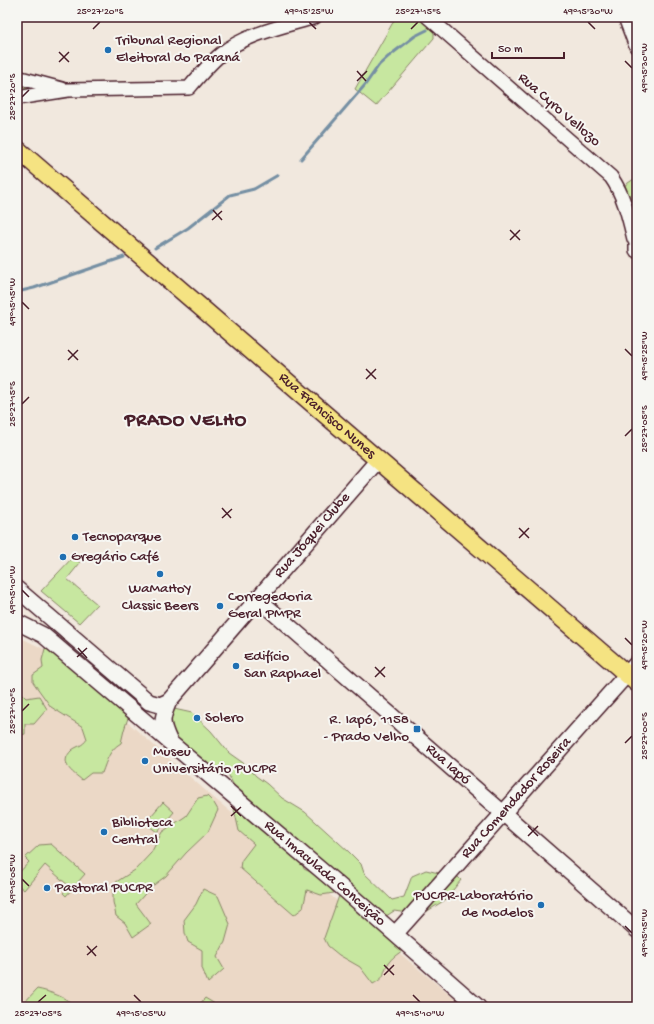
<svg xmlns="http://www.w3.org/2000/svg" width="654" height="1024" font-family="'Gochi Hand',sans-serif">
	<rect width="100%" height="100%" fill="#f1e8de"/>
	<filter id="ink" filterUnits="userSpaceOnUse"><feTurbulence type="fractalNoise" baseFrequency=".025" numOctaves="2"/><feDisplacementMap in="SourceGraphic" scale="8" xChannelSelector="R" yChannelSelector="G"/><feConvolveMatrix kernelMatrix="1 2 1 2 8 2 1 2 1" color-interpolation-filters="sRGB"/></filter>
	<g filter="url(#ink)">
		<path fill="#ebd8c6" d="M17 636 44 649 214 798 464 1007H17Z"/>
		<path fill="#c7e7a0" stroke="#888366" d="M396 17H422L434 28V38L376 106 355 89Z
			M17 80 47 90 17 92Z
			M637 177V199L634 208 632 209 625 185Z
			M73 557 80 563 67 579 97 604 79 623 41 591Z
			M46 645 115 704 128 718 124 730 121 743C109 750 107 760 102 773H91L82 780C72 772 58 763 72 750 77 746 83 746 87 739L83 727 51 707 33 682V675L43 668 42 660Z
			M17 690 19 691 26 698 39 696 47 709 34 724H25V734L17 736Z
			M174 709 192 713 211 731 229 753 246 765 256 776 267 784 282 798 305 812 349 852 361 864 364 873 392 900 404 897 412 876 426 870 439 873 451 870 461 880 445 900 421 915 394 911 383 918 403 950C398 954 391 958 388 964 381 974 388 976 373 984L360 967 339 955 328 946 324 938 340 893 235 788 228 774 218 775 172 734 167 717Z
			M207 796 214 803 218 810 208 832 186 853 166 876 151 887 136 904 151 924 133 937 125 923 116 916 113 902V884L135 870 151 853 162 832 186 816 198 798Z
			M232 800 300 856 304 869 321 877 334 893 321 895 307 890 303 908 294 915 240 868 241 861 254 844 239 831Z
			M163 802 174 812 157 832 145 823Z
			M51 844 85 874 66 896 63 893 69 886 45 865 24 890 17 884V875L29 862 25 858 39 845Z
			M203 889 218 896 230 924 225 942 217 957 224 969 208 983 202 968V950L188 942 185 933 184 920 196 904Z
			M37 989C48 991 69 998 75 1007H20Z
			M205 998 220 1007H197Z"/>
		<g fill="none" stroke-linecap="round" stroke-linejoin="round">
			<path stroke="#758fa3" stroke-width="3" d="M457 20 460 17
				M301 159 365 85 379 65 389 56 415 36 427 30
				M155 248 188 228 230 195 254 189 278 175
				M17 292 34 288 124 257"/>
			<defs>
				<path id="tertiary" d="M428 17 611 177C624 195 629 218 634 239
					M17 77 62 89
					M17 98 68 90 189 88C199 76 209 64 221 54 245 34 285 26 315 17"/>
				<g id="secondary">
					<path d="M626 17 637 46"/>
					<path d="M637 223V250"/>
					<path d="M17 589 149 702 160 705 169 701"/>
					<path id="s1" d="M258 599 637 930"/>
					<path id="s2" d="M17 622 43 635 347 892 478 1007"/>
					<path id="s3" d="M169 740C161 722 161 720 169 701L378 460"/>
					<path id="s4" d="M396 933 637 663"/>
				</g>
				<g id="primary">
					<path id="s5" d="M17 149 637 683"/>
				</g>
			</defs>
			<use href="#tertiary" stroke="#4a1f2b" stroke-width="16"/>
			<use href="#secondary" stroke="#4a1f2b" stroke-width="18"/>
			<use href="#primary" stroke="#4a1f2b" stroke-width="20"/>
			<use href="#tertiary" stroke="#f6f6f2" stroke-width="13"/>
			<use href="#secondary" stroke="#f6f6f2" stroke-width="15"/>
			<use href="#primary" stroke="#f5e382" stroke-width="17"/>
		</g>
	</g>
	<path fill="none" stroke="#4a1f2b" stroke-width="1.5" d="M309 22 316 29M588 22 595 29M93 29 100 22M411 29 418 22M59 52 69 62M625 61 632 68M59 62 69 52M357 71 366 81M357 81 367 71M22 97 29 90M213 210 222 220M212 220 222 211M510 230 520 240M510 240 520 230M22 302 29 309M625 349 632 356M68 350 78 360M68 360 78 350M366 369 376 379M366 379 376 369M22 404 29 397M625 436 632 429M222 508 231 518M222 518 232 509M519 528 529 538M519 538 529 528M22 590 29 597M625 638 632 645M78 648 87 658M77 657 87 648M375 667 385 677M375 677 385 667M22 711 29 704M625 743 632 736M231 806 241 816M231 816 241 807M528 826 538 836M528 836 538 826M22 879 29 886M625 926 632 933M87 946 96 956M87 955 97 946M384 965 394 975M384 975 394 965M134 995 141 1002M413 995 420 1002M38 1002 46 995"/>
	<g fill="#1f6fb2" stroke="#f6f6f2" stroke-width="1.5">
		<circle cx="108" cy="50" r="4"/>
		<circle cx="75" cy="537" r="4"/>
		<circle cx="63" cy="557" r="4"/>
		<circle cx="160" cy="574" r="4"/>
		<circle cx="220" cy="606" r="4"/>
		<circle cx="236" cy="666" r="4"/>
		<circle cx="197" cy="718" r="4"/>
		<rect x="413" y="725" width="8" height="8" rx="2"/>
		<circle cx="145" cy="761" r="4"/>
		<circle cx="104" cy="832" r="4"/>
		<circle cx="47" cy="888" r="4"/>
		<circle cx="541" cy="905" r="4"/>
	</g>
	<g text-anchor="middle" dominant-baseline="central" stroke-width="4" stroke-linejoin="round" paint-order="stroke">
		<g font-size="15" fill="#4a1f2b" stroke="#f6f6f2" text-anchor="start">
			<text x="116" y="41">Tribunal Regional<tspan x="116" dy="17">Eleitoral do Paraná</tspan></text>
			<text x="83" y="537">Tecnoparque</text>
			<text x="71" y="557">Gregário Café</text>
			<text x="160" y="589" text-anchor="middle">WaMaHoY<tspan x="160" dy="17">Classic Beers</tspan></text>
			<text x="228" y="597">Corregedoria<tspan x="228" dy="17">Geral PMPR</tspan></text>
			<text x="244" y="657">Edifício<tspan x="244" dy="17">San Raphael</tspan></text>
			<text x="205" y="718">Solero</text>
			<text x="409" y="720" text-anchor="end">R. Iapó, 1158<tspan x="409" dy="17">- Prado Velho</tspan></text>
			<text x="153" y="752">Museu<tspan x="153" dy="17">Universitário PUCPR</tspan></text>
			<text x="112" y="823">Biblioteca<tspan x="112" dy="17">Central</tspan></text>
			<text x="55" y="888">Pastoral PUCPR</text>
			<text x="533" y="896" text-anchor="end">PUCPR-Laboratório<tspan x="533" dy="17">de Modelos</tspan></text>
		</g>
		<g font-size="15" fill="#4a1f2b" stroke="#f6f6f2">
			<text transform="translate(559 110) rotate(41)">Rua Cyro Vellozo</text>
			<text stroke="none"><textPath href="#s5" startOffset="409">Rua Francisco Nunes</textPath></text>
			<text stroke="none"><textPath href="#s3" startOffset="260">Rua Jóquei Clube</textPath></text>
			<text stroke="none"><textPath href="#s1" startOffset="252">Rua Iapó</textPath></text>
			<text stroke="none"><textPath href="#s4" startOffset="181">Rua Comendador Roseira</textPath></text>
			<text stroke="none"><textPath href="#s2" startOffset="398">Rua Imaculada Conceição</textPath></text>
		</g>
		<g font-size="19" font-weight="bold" letter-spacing="1" fill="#4a1f2b" stroke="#f6f6f2">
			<text x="186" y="421">PRADO VELHO</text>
		</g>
	</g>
	<rect width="654" height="1024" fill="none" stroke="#f6f6f2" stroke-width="44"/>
	<path d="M492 52v6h72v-6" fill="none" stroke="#4a1f2b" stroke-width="2"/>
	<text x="498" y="52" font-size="12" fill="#4a1f2b" stroke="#f6f6f2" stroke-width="3" paint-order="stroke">50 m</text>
	<rect x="22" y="22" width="610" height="980" fill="none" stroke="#4a1f2b" stroke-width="1.5"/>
	<g font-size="10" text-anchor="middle" fill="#4a1f2b">
		<text x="100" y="14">25°27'20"S</text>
		<text x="309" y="14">49°15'25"W</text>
		<text x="418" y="14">25°27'15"S</text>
		<text x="588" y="14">49°15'30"W</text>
		<text transform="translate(643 68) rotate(-90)" y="4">49°15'30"W</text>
		<text transform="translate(11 97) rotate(-90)" y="4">25°27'20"S</text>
		<text transform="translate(11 302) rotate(-90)" y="4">49°15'15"W</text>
		<text transform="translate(643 356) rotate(-90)" y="4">49°15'25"W</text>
		<text transform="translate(11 404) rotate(-90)" y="4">25°27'15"S</text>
		<text transform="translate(643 429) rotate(-90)" y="4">25°27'05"S</text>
		<text transform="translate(11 590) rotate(-90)" y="4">49°15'10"W</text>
		<text transform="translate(643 645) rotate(-90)" y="4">49°15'20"W</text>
		<text transform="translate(11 711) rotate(-90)" y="4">25°27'10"S</text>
		<text transform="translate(643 736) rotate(-90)" y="4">25°27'00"S</text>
		<text transform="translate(11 879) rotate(-90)" y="4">49°15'05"W</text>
		<text transform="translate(643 933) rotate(-90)" y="4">49°15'15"W</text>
		<text x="38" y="1016">25°27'05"S</text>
		<text x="141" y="1016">49°15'05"W</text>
		<text x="420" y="1016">49°15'10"W</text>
	</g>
</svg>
